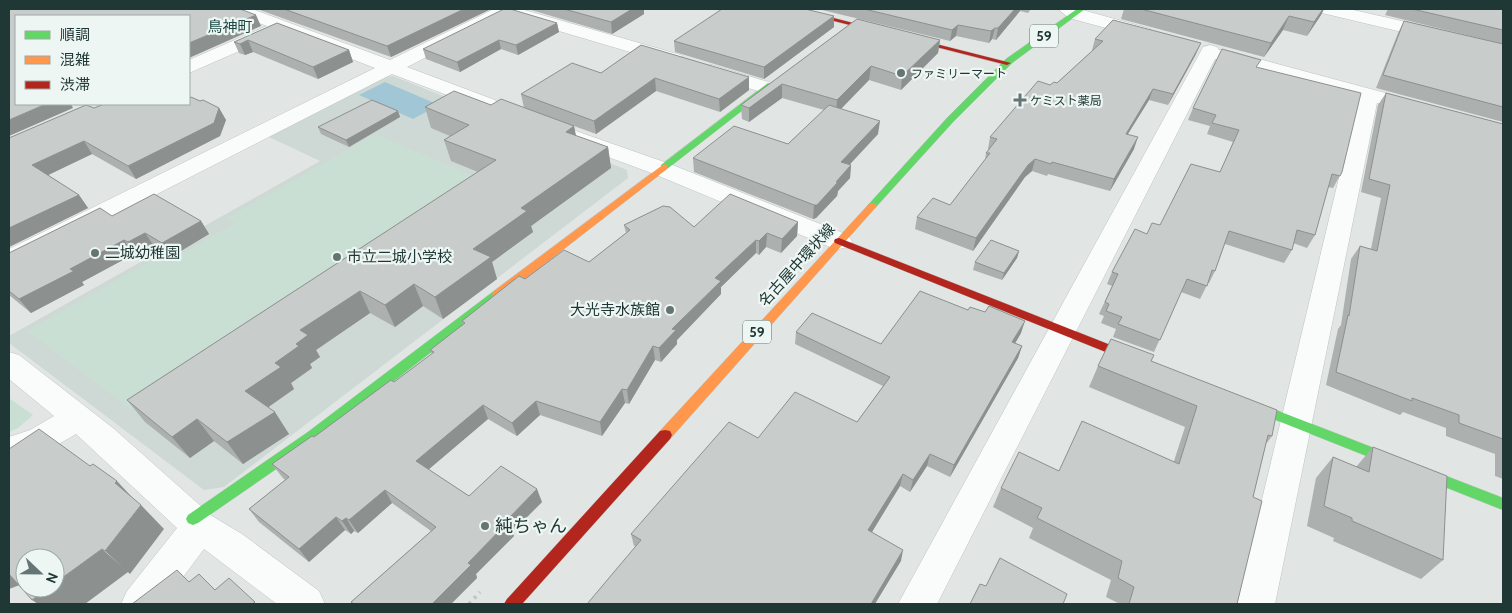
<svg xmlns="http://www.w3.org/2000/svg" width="1512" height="613" font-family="Cabin,'Noto Sans JP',sans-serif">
	<rect width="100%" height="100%" fill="#e1e6e5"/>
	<path fill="#ced8d5" d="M393 76 627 170 628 178 224 487 204 490 9 343V336L320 161 267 136 383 77Z"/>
	<path fill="#cadfd3" d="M375 134 485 181 225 348 132 410 27 331 156 258 165 264 235 223 227 218Z
		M9 398 33 415 18 428 9 432Z"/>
	<path fill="#a1c6d5" d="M385 82 439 105 413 119 359 95Z"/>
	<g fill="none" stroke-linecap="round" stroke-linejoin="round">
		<defs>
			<path id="street" d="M229 9H252L390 60 494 9H516L513 13 407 67 495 100 498 104 495 108 488 110 481 108 392 74 18 265 9 267V249L375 68 279 31 276 35 189 73V60L267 26 231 13Z
				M521 9 681 55 683 59 681 63 674 65 515 18 512 14 515 10Z
				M1058 9H1079L1151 29 1154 33 1151 37 1145 38 1139 37 1069 18Z
				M1319 9H1349L1503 44V56L1322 13Z
				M1210 45 1217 47 1219 50 1229 51 1393 95 1396 99 1393 103 1386 105 1377 103 1275 604H1237L1358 98 1215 59 937 604H898L1201 51 1203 47Z
				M712 65 775 84 778 88 775 92 768 94 705 75 702 71 705 67Z
				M573 130 670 164 848 235 852 241 848 247 839 249 830 247 654 174 565 141 562 136 565 131Z
				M9 352 19 355 113 428 212 516 242 534 319 591 325 604H277L204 549 163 604H121L127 591 177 528 76 434 52 448 9 464V437L30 430 54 416 9 379Z"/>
			<path id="fast" d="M1077 9H1085L1012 63 953 122 875 208H869L867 206 869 204 947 118 1006 59Z
				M768 83 775 85 667 169H661V165Z
				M498 290 502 291 504 294 502 297 318 440 198 523 193 525 188 523 186 519 188 515 308 432 494 291Z
				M1242 397 1503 498V510L1238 405 1236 402 1238 399Z"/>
			<path id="slow" d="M664 164 667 165V169L502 297H494L492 294 494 291Z
				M872 203 875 204 877 206 875 208 670 439 665 440 660 439 658 435 660 431 869 204Z"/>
			<path id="jam" d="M787 9H798L1011 63 1007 65Z
				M839 238 1146 359 1148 362 1146 365H1138L835 243 834 241 835 239Z
				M665 430 670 431 672 435 670 439 522 604H504L507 599 660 431Z"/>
		</defs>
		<use href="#street" stroke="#bec3c2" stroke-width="1"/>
		<use href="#fast" stroke="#bdc4c2" stroke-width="1"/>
		<use href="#slow" stroke="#bdc4c2" stroke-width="1"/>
		<use href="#jam" stroke="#bdc4c2" stroke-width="1"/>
		<path stroke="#bfc7c6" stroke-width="4" stroke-dasharray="3 4.5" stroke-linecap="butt" d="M469 604 480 592"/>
		<use href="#street" fill="#fafbfb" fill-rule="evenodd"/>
		<use href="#fast" fill="#63d668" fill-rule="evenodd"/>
		<use href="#slow" fill="#ff974d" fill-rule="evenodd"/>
		<use href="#jam" fill="#b3261e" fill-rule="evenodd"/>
	</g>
	<path fill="#acb0af" d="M257 9H491L391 57Z
		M528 9H644V14L612 34Z
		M818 9H1031L1028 13 1020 11 996 40 992 39 989 43 956 36 950 41Z
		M1124 9H1324L1321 15 1307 36 1283 30 1264 57 1121 19Z
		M1388 9H1503V44L1385 15Z
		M834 16V27L764 79 675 52 674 41Z
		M857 19 940 40 938 53 901 90 869 80 841 109 878 134 850 164 851 165 850 178 838 191 837 196 816 218 813 219 694 172 693 158 788 144 824 110 782 98 749 122 742 119 741 105Z
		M1404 21 1503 44V122L1376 88 1398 33Z
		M277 23 349 50 353 62 318 79 253 52 245 55 239 53 234 42Z
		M557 23 559 32 518 55 501 49 460 72 426 59 423 49Z
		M1095 39 1196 54 1168 105 1149 100 1128 134 1134 149 1110 191 1048 174 1047 176 1032 171 1025 177 973 251 915 229 917 217 950 205 985 160 986 153 989 150 988 149 990 137 1050 85 1057 83 1093 50H1092Z
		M641 45 749 90 720 112 656 91 596 134 574 126 576 136 608 147 611 168 531 226 533 232 492 262 497 279 443 319 423 306 395 327 370 313 316 350 320 357 310 364 312 368 291 383 294 389 268 407 289 434 243 464 214 441 190 458 145 422 127 400 478 172 451 161 444 140 450 136 431 128 425 107 491 105 524 108 521 94 601 73Z
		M1257 67 1342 172 1333 188 1328 187 1315 235 1307 248 1293 243 1292 250 1284 263 1225 244 1215 271 1209 283H1208L1200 299 1181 292 1154 352 1113 337 1116 329 1101 323 1104 316 1099 314 1112 286 1107 284 1112 272 1147 234 1160 225 1220 172 1233 142 1207 134 1210 126 1188 120 1193 108Z
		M1386 93 1503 124V479L1495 476V454L1446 436V428L1403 412 1400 415 1326 385 1338 329 1341 325 1351 259 1360 246 1371 249 1381 198 1361 192 1378 105Z
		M200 101 219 108 226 120 220 136 136 179 92 154 48 175 79 195 88 208 9 247V138L94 108Z
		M398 111 400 117 349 147 321 134 318 127Z
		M112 216 201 221 209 234 171 257 154 246 137 255 134 254 82 282 84 285 31 313 9 295V253Z
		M798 222 797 236 781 253 766 247 759 255 756 253 721 287V294L677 340V344L661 362 655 360 629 404 625 403 602 436 540 415 517 436 488 419 428 470 469 496 542 502 512 532 514 536 476 574 477 578 451 604H353L351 602 431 531 392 503 358 533 354 531 351 534 345 530 309 562 259 522 249 509 285 480 282 477 272 464 314 437 394 382 432 354 430 350 463 325 462 321 525 279 589 262 626 233 624 225 694 227Z
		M1019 251 1017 258 1002 280 973 270 975 262Z
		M796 332 881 344 1021 333 1015 343 1022 346 1018 358 950 477 927 466 910 492 900 486 871 532 901 561 635 546H634L631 534 758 438 857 422 883 386 795 344Z
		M1151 361 1272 436 1266 444 1253 497 1237 604H1120L1106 597 1111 580 1029 538 1033 528 993 507 1001 488 1059 471 1174 461 1185 427 1089 387 1098 366Z
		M1373 447 1443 560 1421 579 1333 541 1334 538 1307 526 1316 478 1333 457 1356 467Z"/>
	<path fill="#8c908f" d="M464 9H491L391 57 387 46Z
		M632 9H644V14L612 34 611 22Z
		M1015 9H1020V11L996 40 998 28Z
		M1323 9H1324L1321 15 1307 36 1314 22Z
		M256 15 261 26 189 58V43Z
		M834 16V27L764 79V67Z
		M1289 16 1283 30 1264 57 1271 43Z
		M557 23 559 32 518 55 516 45Z
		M958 25 956 36 950 41 952 30Z
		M995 28 992 39 989 43 991 31Z
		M248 40 253 52 245 55 240 44Z
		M499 40 501 49 460 72 457 62Z
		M940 40 938 53 901 90 902 76Z
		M1201 43 1196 54 1168 105 1173 94Z
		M349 50 353 62 318 79 313 67Z
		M871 66 869 80 836 114 837 100Z
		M749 77V90L720 112 719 99Z
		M655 78 656 91 596 134 594 121Z
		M782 84V98L749 122V108Z
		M1153 89 1149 100 1121 145 1126 134Z
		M46 104H71L73 108 9 136V120Z
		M219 108 226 120 220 136 136 179 128 166Z
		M398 111 400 117 349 147 346 140Z
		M880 121 878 134 840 175 841 162Z
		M574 126 578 147 566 132Z
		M1138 137 1134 149 1110 191 1114 179Z
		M84 141 92 154 42 178 32 165Z
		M608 147 611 168 531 226 533 232 492 262 497 279 443 319 435 297 473 249 521 208Z
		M1035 159 1032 171 1025 177 973 251 976 238 1028 165Z
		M851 165 850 178 838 191 837 196 816 218 813 219 814 205Z
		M79 195 88 208 9 247V228Z
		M201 221 209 234 171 257 162 243Z
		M798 222 797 236 781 253 782 239Z
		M145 233 154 246 137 255 128 242Z
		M767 233 766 247 759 255V241Z
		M124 240 134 254 82 282 84 285 31 313 19 299 70 269Z
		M756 240V253L721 287V294L677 340V344L661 362 659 348 672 329 715 278Z
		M1019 251 1017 258 1002 280 1004 273Z
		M414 284 423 306 395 327 385 305Z
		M360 291 370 313 316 350 320 357 310 364 312 368 291 383 294 389 260 413 245 391 296 344 300 330Z
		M1025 321 1021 333 1009 354 1012 342Z
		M653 346 655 360 629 404 627 390Z
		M1022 346 1018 358 950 477 954 465Z
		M622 389 625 403 602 436 600 422Z
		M536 401 540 415 517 436 512 423Z
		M483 405 488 419 422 475 416 461Z
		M275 412 289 434 243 464 227 442Z
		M197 419 214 441 190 458 172 437Z
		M930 454 927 466 910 492 913 480Z
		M903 474 900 486 866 542 868 530Z
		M117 481 140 506 115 483Z
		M537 489 542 502 512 532 514 536 476 574 477 578 451 604H432L506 521Z
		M385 490 392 503 358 533 349 520Z
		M141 505 164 529 130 574 105 551Z
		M336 517 345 530 309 562 299 549Z
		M346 518 354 531 351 534 342 521Z
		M102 549 128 572 85 604H38L32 600 48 588H55V583Z
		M903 550 901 561 875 604H871Z
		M9 570 25 583 9 589Z"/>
	<path fill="#c8cdcc" stroke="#8c908f" d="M9 9H240L256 15 189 43V16H16V104H46L9 120Z
		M284 9H464L387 46Z
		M504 9H510L557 23 516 45 499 40 457 62 423 49Z
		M564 9H632L611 22Z
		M722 9H805L834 16 764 67 674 41Z
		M864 9H1015L998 28H995L991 31 958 25 952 30Z
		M1141 9H1323L1314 22 1289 16 1271 43Z
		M1412 9H1503V30Z
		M857 19 940 40 902 76 871 66 837 100 782 84 749 108 741 105Z
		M1113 20 1201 43 1173 94 1153 89 1126 134 1138 137 1114 179 1052 162 1051 164 1035 159 1028 165 976 238 917 217 933 198 950 205 990 153H986L997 139 990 137 1038 81 1050 85 1054 82 1057 83 1103 41 1095 39Z
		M1404 21 1503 44V107L1383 75Z
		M277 23 349 50 313 67 248 40 240 44 234 42Z
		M641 45 749 77 719 99 655 78 594 121 521 94 572 63 601 73Z
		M1222 49 1261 60 1256 67 1361 93 1342 172 1340 176 1332 174 1315 235 1297 230 1292 250 1229 231 1215 271 1212 270 1207 286 1187 279 1160 340 1118 324 1122 317 1106 311 1109 304 1105 302 1118 274 1112 272 1135 229 1147 234 1152 223 1160 225 1191 164 1220 172 1239 130 1212 123 1216 115 1193 108Z
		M454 91 491 105 501 99 574 126 566 132 608 147 521 208 527 211 473 249 491 257 435 297 414 284 385 305 360 291 300 330 308 335 296 344 299 346 275 363 281 367 245 391 275 412 227 442 197 419 172 437 127 400 496 160 444 140 469 125 425 107Z
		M1386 93 1503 124V439L1459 423V415L1412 398V401L1336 372 1348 315 1349 316 1360 246 1377 251 1390 185 1369 179Z
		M191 97 200 101 203 100 219 108 214 123 128 166 84 141 32 165 79 195 9 228V138L86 105 94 108 104 104H189V99Z
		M372 100 398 111 346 140 318 127Z
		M829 105 880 121 841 162 851 165 836 182H838L817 205H814L693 158 734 126 788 144Z
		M154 194 201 221 162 243 145 233 128 242 124 240 70 269 74 271 19 299 9 291V253L100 208 112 216Z
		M730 194 798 222 782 239 767 233 759 241 756 240 715 278 721 281 672 329 676 330 659 348 653 346 627 390 622 389 600 422 536 401 512 423 483 405 416 461 469 496 501 466 537 489 506 521 508 522 468 563 471 565 432 604H354L351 602 436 527 385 490 349 520 346 518 342 521 336 517 299 549 249 509 289 477 272 464 312 436 314 437 391 380 394 382 434 352 430 350 465 323 462 321 519 276 525 279 564 250 589 262 630 230 624 225 663 206 670 207 694 227Z
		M991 240 1019 251 1004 273 975 262Z
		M920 291 968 310 970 307 985 312 989 306 1025 321 1012 342 1022 346 954 465 930 454 913 480 903 474 868 530 903 550 871 604H587L641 540 631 534 729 422 758 438 795 392 857 422 890 377 796 332 812 313 881 344Z
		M1111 339 1154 355 1151 361 1277 410 1272 436 1268 435 1253 497 1262 501 1237 604H1129L1134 587 1118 578 1122 561 1037 518 1042 508 1001 488 1019 452 1059 471 1082 421 1179 464 1197 406 1098 366Z
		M39 429 90 466 93 464 117 481 115 483 141 505 105 551 102 549 55 583V558H25V588H48L32 600 9 574V449Z
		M1373 447 1447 476 1443 560 1352 521V518L1324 506 1333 457 1369 472Z
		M1000 558 1067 594 1063 604H970L980 584 986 586Z
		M177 570 189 582 199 574 215 590 229 578 255 602 252 604H132Z"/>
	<g fill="#647573" stroke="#eef6f3" stroke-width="2">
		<circle cx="901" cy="73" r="5"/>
		<path d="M1017.5 92.5h5v5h5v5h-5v5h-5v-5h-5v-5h5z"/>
		<circle cx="95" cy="253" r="5"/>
		<circle cx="337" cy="257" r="5"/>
		<circle cx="670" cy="310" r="5"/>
		<circle cx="485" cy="526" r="5"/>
	</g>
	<g text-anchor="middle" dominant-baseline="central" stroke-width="4.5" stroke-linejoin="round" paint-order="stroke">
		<g font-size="12" fill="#203835" stroke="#eef6f3" text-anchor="start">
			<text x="911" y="73">ファミリーマート</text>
			<text x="1030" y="100">ケミスト薬局</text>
		</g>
		<g fill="#eef6f3" stroke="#5e716e" stroke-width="1">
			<rect x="1030" y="24.5" width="28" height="23" rx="4"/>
			<rect x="743" y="320.5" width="28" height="23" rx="4"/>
		</g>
		<g font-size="14" font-weight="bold" fill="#203835">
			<text x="1044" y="36">59</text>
			<text x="757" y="332">59</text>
		</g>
		<g font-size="15" fill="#1d4944" stroke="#eef6f3">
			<text x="230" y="27">鳥神町</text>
		</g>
		<g font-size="15" fill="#203835" stroke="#eef6f3" text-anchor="start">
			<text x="105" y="253">二城幼稚園</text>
			<text x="347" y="257">市立二城小学校</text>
			<text x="660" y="310" text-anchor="end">大光寺水族館</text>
		</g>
		<g font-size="15" fill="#203835" stroke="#eef6f3">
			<text transform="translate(797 265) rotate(-48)">名古屋中環状線</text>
		</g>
		<g font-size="18" fill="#203835" stroke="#eef6f3" text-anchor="start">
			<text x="495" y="526">純ちゃん</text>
		</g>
	</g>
	<rect width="1512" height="613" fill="none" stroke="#203835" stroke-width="20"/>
	<rect x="15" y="15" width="175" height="90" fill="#eef6f3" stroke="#9caaa7"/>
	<rect x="25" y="31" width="25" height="8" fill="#63d668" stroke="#9caaa7"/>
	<text x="60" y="40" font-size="15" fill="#203835">順調</text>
	<rect x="25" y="56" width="25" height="8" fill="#ff974d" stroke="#9caaa7"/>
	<text x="60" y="65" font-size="15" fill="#203835">混雑</text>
	<rect x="25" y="81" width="25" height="8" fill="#b3261e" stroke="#9caaa7"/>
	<text x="60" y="90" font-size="15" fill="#203835">渋滞</text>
	<g transform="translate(40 573) rotate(112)"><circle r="24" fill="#eef6f3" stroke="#9caaa7"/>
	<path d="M0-4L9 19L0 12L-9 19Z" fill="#647573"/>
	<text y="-8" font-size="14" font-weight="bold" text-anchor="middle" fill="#203835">N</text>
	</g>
</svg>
